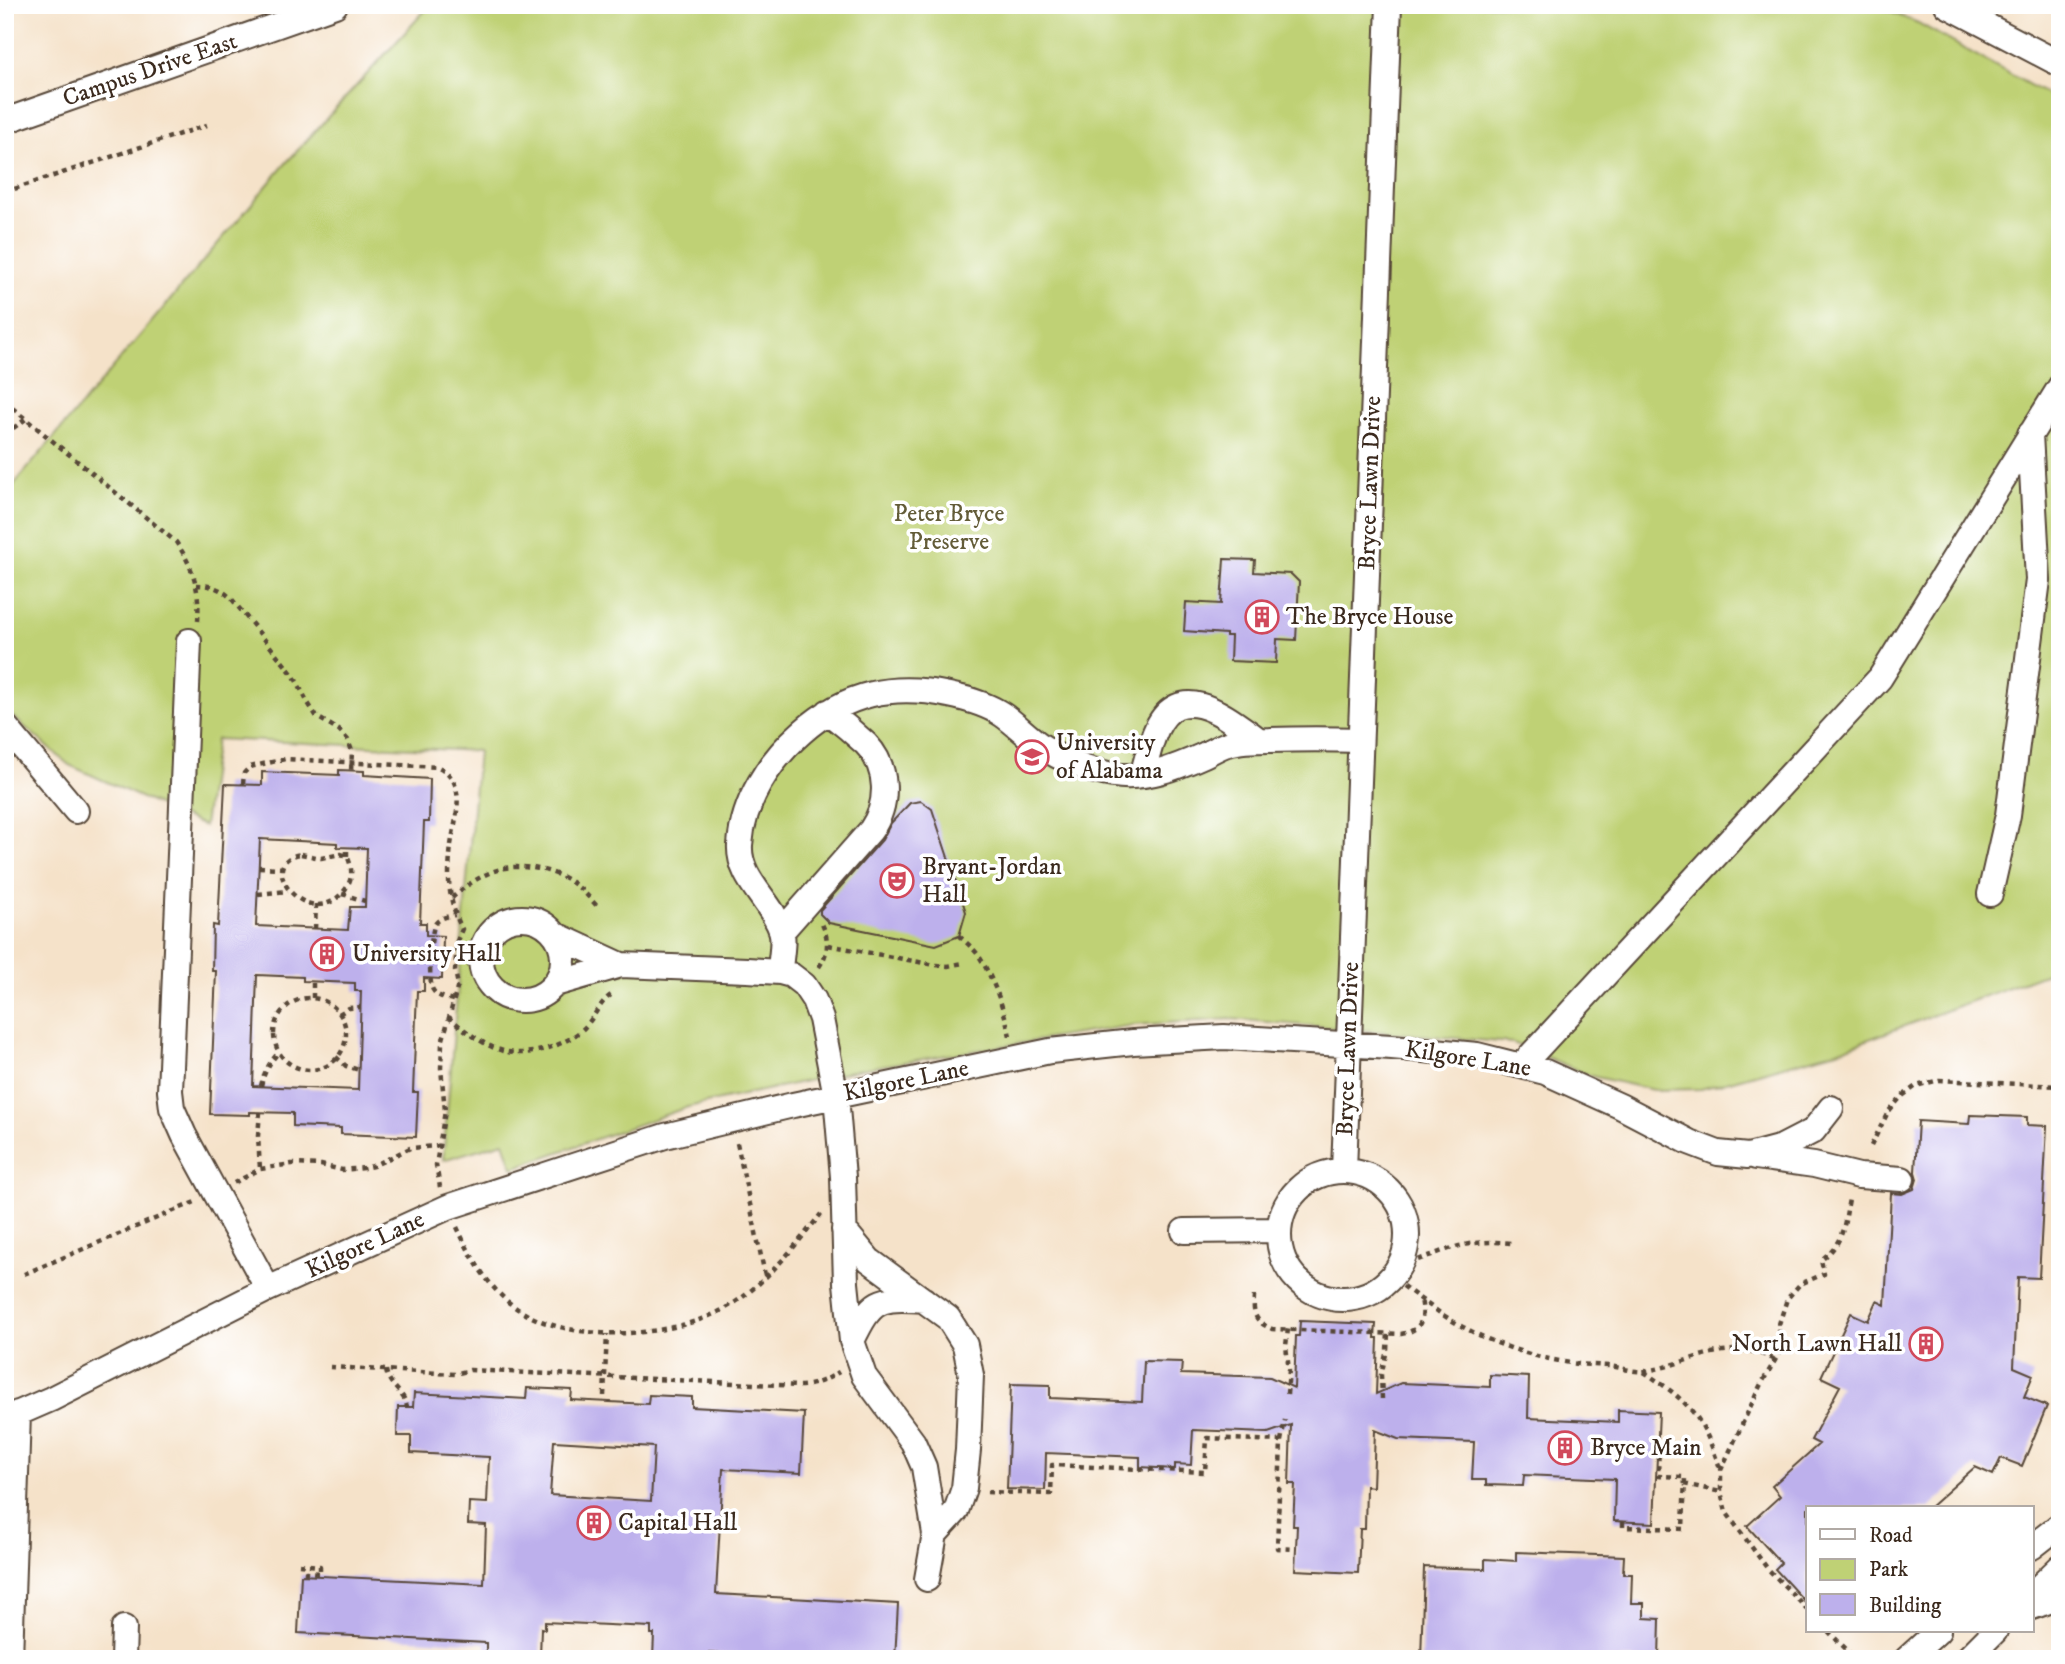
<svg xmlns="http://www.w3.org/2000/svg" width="2065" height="1664" font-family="'IM FELL DW Pica',serif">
	<rect width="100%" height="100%" fill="#fff"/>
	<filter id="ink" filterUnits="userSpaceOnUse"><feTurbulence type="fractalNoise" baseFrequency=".0143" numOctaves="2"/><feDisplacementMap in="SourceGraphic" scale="14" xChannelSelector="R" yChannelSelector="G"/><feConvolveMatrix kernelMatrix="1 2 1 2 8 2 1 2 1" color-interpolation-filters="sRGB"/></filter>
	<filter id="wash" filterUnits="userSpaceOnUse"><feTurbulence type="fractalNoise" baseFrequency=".00686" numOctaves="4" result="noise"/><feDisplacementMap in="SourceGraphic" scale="28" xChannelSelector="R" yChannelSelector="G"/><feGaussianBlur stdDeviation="1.57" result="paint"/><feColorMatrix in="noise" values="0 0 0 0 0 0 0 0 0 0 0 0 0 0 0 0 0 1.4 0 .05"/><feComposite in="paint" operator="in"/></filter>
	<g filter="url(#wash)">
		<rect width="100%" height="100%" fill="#f5e2c9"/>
		<path fill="#bfd175" stroke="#7d7e4a" stroke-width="2" d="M430 5H1873L1918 23 2060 102V968L1837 1051 1701 1089 1653 1090 1591 1076 1513 1043 1231 1019 1134 1025 861 1069 688 1107 513 1168 504 1142 443 1160 478 751 216 739 204 826 69 765 5 710V495L287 162Z"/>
		<g id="blocks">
			<path fill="#bdb0ec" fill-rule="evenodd" d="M1224 559 1255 560 1254 572 1291 574 1299 582 1296 640 1277 639 1276 663 1230 661 1231 636H1226V634L1184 631 1186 602 1221 604Z
				M339 770 364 771V775L430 779 429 822H424L420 923H426V935L443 936 442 979 424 978V991H417L413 1092H418L416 1137 341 1134V1128L293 1126V1113L250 1112V1115L210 1114 216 971H212L213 925 218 926 225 784 262 785V772L339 775ZM260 839 337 843V847L367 848 365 907H350L348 930 256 926ZM257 975 303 977V981L355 983V991H361L358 1090 253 1086Z
				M921 801 932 809 966 912 959 936 936 945 829 923 820 914V910L882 840 891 823 910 803Z
				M1970 1115 2027 1117V1125L2047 1126 2039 1278 2018 1277 2014 1367 2033 1375 2024 1397 2047 1406 2022 1466 2001 1458 1993 1475 1975 1467 1929 1508H1808V1605L1775 1569 1781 1563 1747 1526 1780 1496 1772 1486 1819 1444 1811 1440 1840 1386 1821 1377 1851 1313 1868 1321 1877 1301 1885 1305 1891 1193 1902 1194 1914 1189 1917 1179 1915 1172 1918 1121 1969 1124Z
				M1300 1321 1376 1324 1375 1338H1378L1376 1394 1401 1383 1490 1387V1375L1529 1377 1528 1418 1618 1422V1410L1659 1412 1654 1523 1614 1521 1615 1479 1524 1475 1523 1486 1486 1485V1480H1472L1474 1442 1398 1439 1375 1430 1373 1487 1366 1486 1365 1529H1360L1358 1573 1295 1570 1297 1526H1293L1295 1484H1289L1291 1425 1268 1433 1193 1430 1191 1465 1175 1464V1469L1140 1467V1457L1046 1453 1045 1490 1007 1489 1011 1384 1050 1385V1398L1142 1402 1144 1361 1182 1362 1181 1374 1270 1377 1294 1388 1296 1336H1299Z
				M527 1388 572 1390 571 1400 648 1404 649 1395 692 1397V1407L804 1413 801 1473 723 1469 716 1594 898 1604 895 1659H816L706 1653V1659H653L654 1634H651V1627L545 1622V1629L541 1628 540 1657 486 1654V1643L298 1633 301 1575 484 1584 486 1525 468 1524 469 1502 487 1503 489 1457 411 1453V1436H397L398 1407H413L414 1393 526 1399ZM554 1441 654 1447 651 1501 550 1495Z
				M1516 1552 1624 1556 1623 1574H1632L1631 1603H1644V1618L1660 1619 1659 1659H1421L1424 1567 1485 1569V1559L1516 1561Z"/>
		</g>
	</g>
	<g filter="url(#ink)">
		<use href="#blocks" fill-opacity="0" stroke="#574638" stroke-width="2"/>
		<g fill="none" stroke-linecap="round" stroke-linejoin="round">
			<defs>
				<path id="minor" d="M1947 5 2060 64
					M5 121 335 5
					M189 641 170 1091 172 1108 184 1135 268 1289
					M5 726 76 811
					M1142 775C1147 760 1150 742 1157 728 1182 677 1230 720 1259 740
					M1990 894 2008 815 2038 580 2030 434
					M481 959a41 41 0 1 1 82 0a41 41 0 1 1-82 0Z
					M782 931 871 830C889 804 889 768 866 744 854 733 841 722 828 712
					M556 935 621 965
					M780 972C780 960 785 941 781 930 771 900 738 879 740 845 743 801 769 761 802 732 846 693 892 683 949 695 968 699 987 704 1003 715 1016 724 1027 736 1040 745 1063 761 1085 770 1113 775 1146 780 1175 768 1204 755 1212 751 1220 746 1228 744 1241 740 1257 740 1270 740 1301 739 1330 739 1360 740
					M555 984 621 965 747 970 780 972 791 975 804 985 814 1000 821 1019 836 1096 843 1177 846 1283 852 1341 864 1376 913 1442 924 1467 935 1534 927 1579
					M1521 1066 1880 678 2060 387
					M1756 1157 1814 1165 1859 1176 1902 1179
					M1344 1170 1389 5
					M1279 1235a64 64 0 1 1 128 0a64 64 0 1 1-128 0Z
					M844 1230 869 1260 948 1318 965 1345 971 1375 968 1450 964 1488 956 1511 935 1534
					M1184 1231 1278 1230
					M852 1341C872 1299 878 1297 924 1300
					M5 1419 51 1399 268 1289 448 1207 665 1136 793 1105 1050 1051 1133 1042 1224 1037 1392 1047 1477 1055 1545 1072 1620 1106 1689 1142 1718 1153 1748 1156 1782 1147 1813 1131 1831 1108
					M2032 1547 2060 1525
					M2032 1594 2060 1567
					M2032 1607 2060 1597
					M10 1659 18 1413
					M123 1659 124 1628
					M1907 1659 1938 1631
					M1967 1659 1995 1631"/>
			</defs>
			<use href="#minor" stroke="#574638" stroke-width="28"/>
			<path stroke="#574638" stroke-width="4.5" stroke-dasharray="5 5" stroke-linecap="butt" d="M5 192 207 125
				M5 402 176 542C194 568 200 590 198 621
				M5 434 26 419
				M196 585C211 585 220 588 231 598L294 676 308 703 317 717 339 730 348 740 352 751 351 771
				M1312 621 1343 623
				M243 784 244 773 250 767 285 759 438 767C469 781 455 819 451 845 450 855 449 867 449 877 449 895 454 913 462 929L457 941 455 971 458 985 442 1043 441 1068 445 1111 436 1165 440 1187
				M301 854 321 858 341 854 347 856C353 868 353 880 344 891 308 935 252 861 301 854Z
				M347 856V847
				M259 867 282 868
				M258 894 288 891
				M342 894 365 901
				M452 898C466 885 485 872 505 868 528 864 560 871 578 887 585 892 591 900 598 907
				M315 929 316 904
				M959 936C966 942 974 949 979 956 994 980 1004 1009 1010 1036
				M828 945 935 965 948 966 963 963
				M819 967C830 951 829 937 820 920
				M313 998V981
				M274 1034a36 36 0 1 1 72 0a36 36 0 1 1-72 0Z
				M453 1000C446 998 437 997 433 990 428 983 430 932 435 924 439 918 448 916 455 915
				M339 1014 349 1008 361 1007
				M448 1017C465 1030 482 1045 503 1051 529 1058 565 1046 584 1028 594 1018 600 1002 611 995
				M336 1057 346 1066 359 1070
				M261 1086C264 1072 269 1063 279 1052
				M260 1112 258 1136 260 1169
				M737 1143 765 1275
				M1871 1146 1888 1112 1901 1097 1916 1086 1939 1080 2060 1086
				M234 1183 260 1169 292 1164 321 1165 342 1170 364 1168 373 1166 410 1148 438 1146
				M457 1227C472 1259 490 1292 521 1311 575 1345 678 1338 731 1305 765 1284 796 1245 821 1214
				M1418 1260C1453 1247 1473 1239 1511 1243
				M24 1274 195 1202
				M1403 1286C1419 1298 1435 1310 1451 1320 1487 1342 1530 1357 1571 1363 1584 1365 1596 1365 1609 1366 1621 1367 1634 1373 1646 1371 1690 1364 1729 1335 1775 1360
				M1254 1296C1253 1314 1254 1321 1272 1329L1401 1334C1422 1330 1425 1319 1421 1299
				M330 1367 455 1374 470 1370 797 1386C813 1386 825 1381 839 1372
				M386 1370C388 1386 405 1392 407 1407
				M1644 1372C1664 1385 1684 1399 1698 1419 1708 1434 1714 1453 1721 1470
				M1287 1394 1289 1370 1286 1346 1288 1329
				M604 1396 607 1334
				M1382 1399 1381 1375 1387 1350 1388 1333
				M1281 1441 1285 1420
				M1684 1484 1721 1492
				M987 1492 1051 1494 1052 1465 1205 1472 1207 1438 1281 1441 1277 1548 1296 1549
				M1623 1522V1527L1683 1529 1685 1477 1658 1476 1659 1443H1658
				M299 1564 320 1566V1573L306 1572V1575
				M1808 1610 1767 1568 1726 1512 1721 1492V1470L1760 1386 1780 1352 1779 1324 1787 1299 1800 1284 1824 1274 1821 1260C1844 1243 1844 1225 1849 1199
				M1828 1631 1856 1659"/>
			<use href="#minor" stroke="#fff" stroke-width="24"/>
		</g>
	</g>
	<defs>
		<symbol id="building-ring" viewBox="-11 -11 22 22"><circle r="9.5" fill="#fff" stroke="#d1495b" stroke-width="1.5"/><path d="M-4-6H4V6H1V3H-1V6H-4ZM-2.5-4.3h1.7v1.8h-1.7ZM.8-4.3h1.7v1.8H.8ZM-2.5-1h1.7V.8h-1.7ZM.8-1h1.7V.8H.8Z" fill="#d1495b"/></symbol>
		<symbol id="university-ring" viewBox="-11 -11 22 22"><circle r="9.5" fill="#fff" stroke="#d1495b" stroke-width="1.5"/><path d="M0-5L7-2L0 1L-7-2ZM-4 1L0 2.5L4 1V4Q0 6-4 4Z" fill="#d1495b"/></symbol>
		<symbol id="theatre-ring" viewBox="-11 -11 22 22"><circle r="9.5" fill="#fff" stroke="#d1495b" stroke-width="1.5"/><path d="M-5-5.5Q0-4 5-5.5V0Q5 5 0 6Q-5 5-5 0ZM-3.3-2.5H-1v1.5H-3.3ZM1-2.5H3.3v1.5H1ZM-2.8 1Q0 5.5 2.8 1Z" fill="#d1495b"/></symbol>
	</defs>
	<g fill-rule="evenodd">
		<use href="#building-ring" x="1243" y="598" width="38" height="38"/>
		<use href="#university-ring" x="1013" y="738" width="38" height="38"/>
		<use href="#theatre-ring" x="878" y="862" width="38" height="38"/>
		<use href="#building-ring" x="308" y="935" width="38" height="38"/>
		<use href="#building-ring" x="1907" y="1325" width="38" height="38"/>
		<use href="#building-ring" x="1546" y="1429" width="38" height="38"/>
		<use href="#building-ring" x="575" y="1504" width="38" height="38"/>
	</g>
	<g text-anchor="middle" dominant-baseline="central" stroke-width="7" stroke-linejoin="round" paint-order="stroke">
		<g font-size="24" fill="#3b2a1e" stroke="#fff">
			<text transform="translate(150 70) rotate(-19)">Campus Drive East</text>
			<text transform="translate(1370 483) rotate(-88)">Bryce Lawn Drive</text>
			<text transform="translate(1348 1049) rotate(-88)">Bryce Lawn Drive</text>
			<text transform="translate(1468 1059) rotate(9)">Kilgore Lane</text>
			<text transform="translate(906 1081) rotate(-12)">Kilgore Lane</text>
			<text transform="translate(365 1245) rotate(-25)">Kilgore Lane</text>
		</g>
		<g font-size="24" fill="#635c38" stroke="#fff">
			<text x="949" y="514">Peter Bryce<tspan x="949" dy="28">Preserve</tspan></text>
		</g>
		<g font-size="24" fill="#3b2a1e" stroke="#fff" text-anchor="start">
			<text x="1286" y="617">The Bryce House</text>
			<text x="1056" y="743">University<tspan x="1056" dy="28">of Alabama</tspan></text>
			<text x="922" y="867">Bryant-Jordan<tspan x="922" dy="28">Hall</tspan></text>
			<text x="352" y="954">University Hall</text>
			<text x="1902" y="1344" text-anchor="end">North Lawn Hall</text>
			<text x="1590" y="1448">Bryce Main</text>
			<text x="618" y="1523">Capital Hall</text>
		</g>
	</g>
	<rect width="2065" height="1664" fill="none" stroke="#fff" stroke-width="28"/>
	<rect x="1806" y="1506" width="228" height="126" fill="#ffffff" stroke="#b1aaa5" stroke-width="2"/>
	<rect x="1820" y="1529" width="35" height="10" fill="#ffffff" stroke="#b1aaa5" stroke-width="2"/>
	<text x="1869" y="1542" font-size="21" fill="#3b2a1e">Road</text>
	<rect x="1820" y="1559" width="35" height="21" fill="#bfd175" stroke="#b1aaa5" stroke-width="2"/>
	<text x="1869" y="1576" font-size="21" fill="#3b2a1e">Park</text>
	<rect x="1820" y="1594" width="35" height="21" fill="#bdb0ec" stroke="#b1aaa5" stroke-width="2"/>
	<text x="1869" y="1612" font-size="21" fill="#3b2a1e">Building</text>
</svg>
